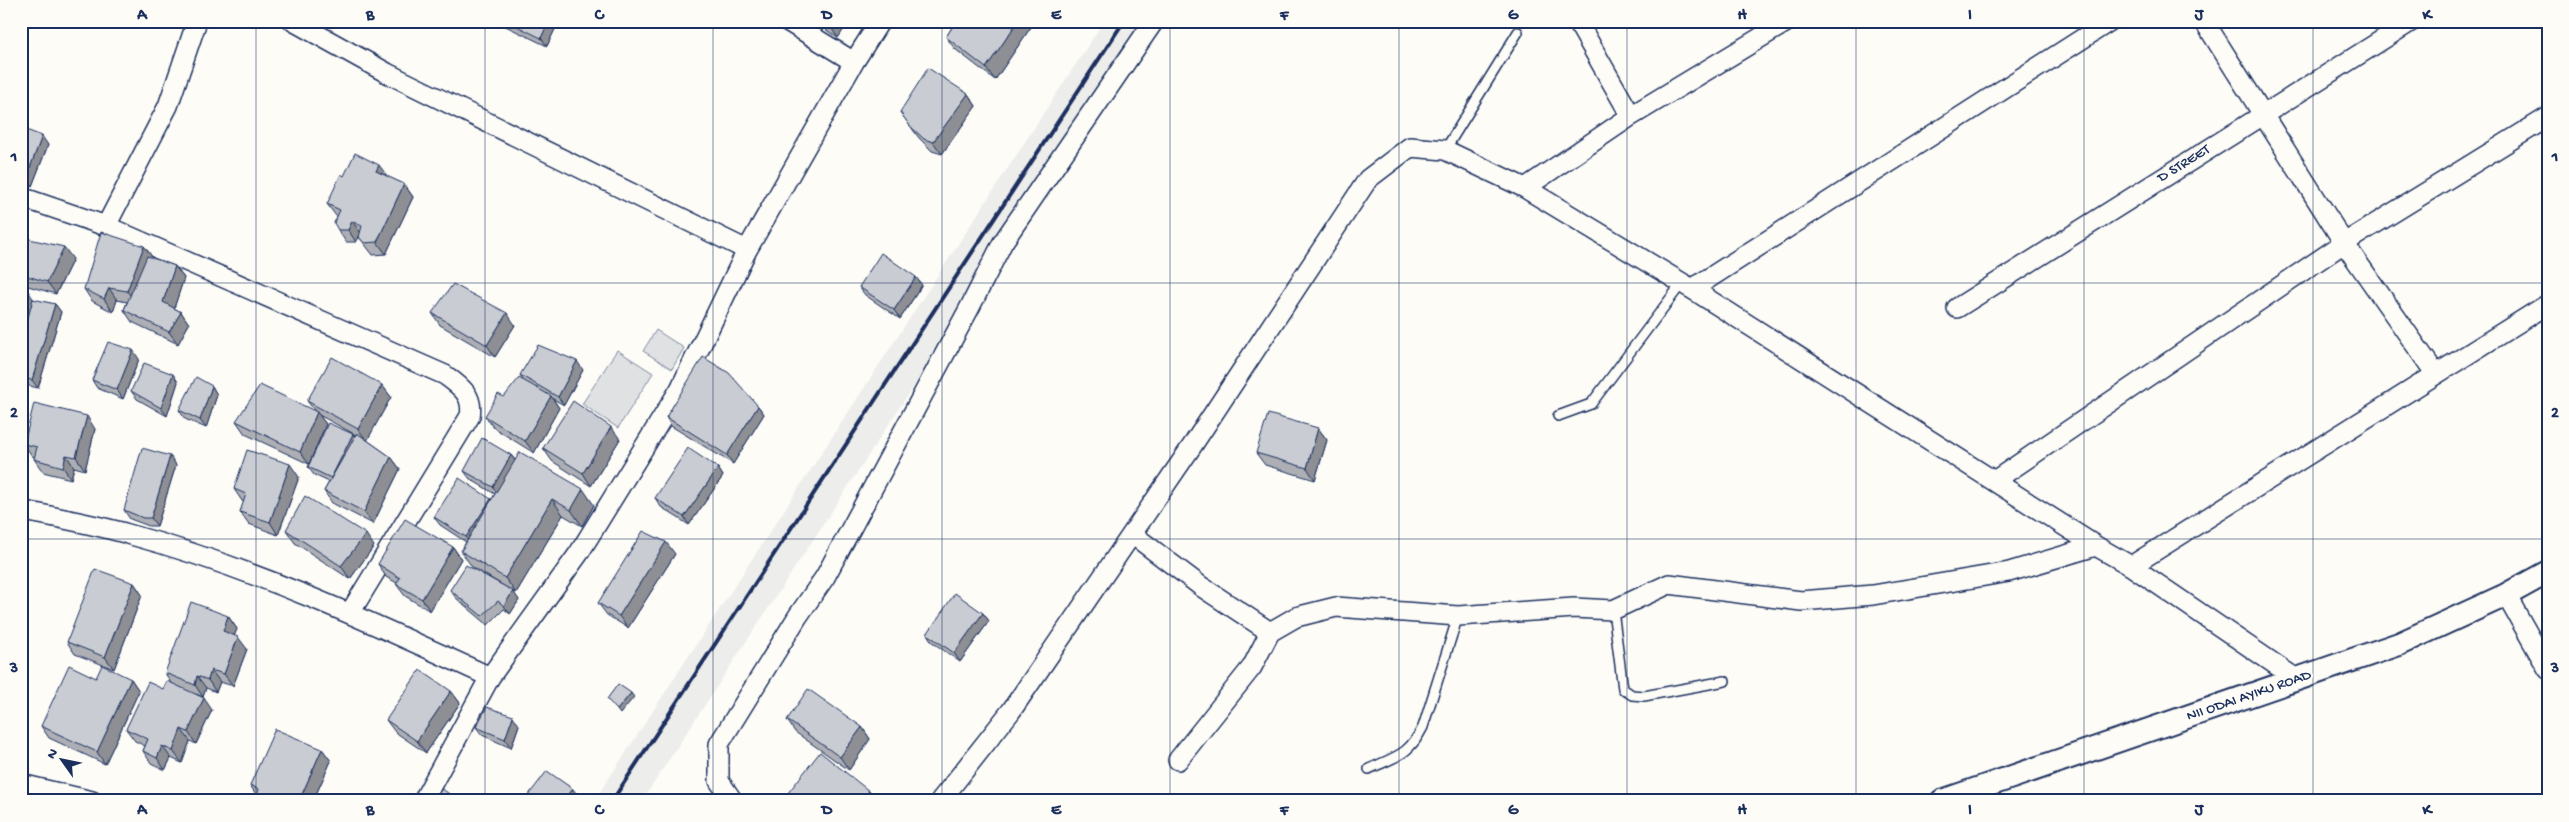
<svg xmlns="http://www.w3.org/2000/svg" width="2569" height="822" font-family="'Gochi Hand',sans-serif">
	<rect width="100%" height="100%" fill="#fdfcf7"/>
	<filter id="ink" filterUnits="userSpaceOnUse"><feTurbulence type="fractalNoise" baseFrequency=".02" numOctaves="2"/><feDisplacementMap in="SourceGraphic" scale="10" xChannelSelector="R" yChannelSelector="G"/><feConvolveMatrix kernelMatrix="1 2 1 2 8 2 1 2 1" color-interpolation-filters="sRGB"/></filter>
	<g filter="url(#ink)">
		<path fill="#edeeec" d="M1104 21H1153L642 801H594Z"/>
		<path fill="#e0e1e3" stroke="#7e88a0" d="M656 330 684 348 672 369 643 351Z
			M617 350 653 373 618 428 582 404Z"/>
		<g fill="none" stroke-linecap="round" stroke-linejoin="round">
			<defs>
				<path id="service" d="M1445 150 1518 32
					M1558 416 1591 404 1682 283
					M1613 610 1623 689 1632 695 1644 696 1725 681
					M1369 769C1397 756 1409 755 1423 727L1458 616"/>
				<path id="minor" d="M293 21 387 73 747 250
					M787 21 854 62
					M1577 21 1631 116
					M2204 21 2344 243 2435 373
					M1525 188 1631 116 1788 21
					M21 197 106 226 445 375C460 386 474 395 470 416L350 613
					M106 226 168 106 197 21
					M1692 289 2110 21
					M1957 308 2412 21
					M1994 481 2344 243 2548 117
					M21 510C57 518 93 524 128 534 254 568 373 623 490 677
					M1132 534 1202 587 1270 632
					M2131 566 2548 304
					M2506 595 2548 669
					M1178 760 1252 667 1270 632 1296 617 1336 607 1458 616 1574 608 1613 610 1669 584 1801 601 1873 595 2009 572 2096 546
					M21 784 92 801
					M423 801 490 677 579 553 680 389 747 250 854 62 880 21
					M733 801 719 781V744L798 616 825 577 970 307 1003 242 1154 21
					M940 801 1011 711 1192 446 1368 179 1410 147 1445 150 1525 188 1692 289 2096 546 2131 566 2298 680"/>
				<path id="tertiary" d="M1942 801 2399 644 2506 595 2548 572"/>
			</defs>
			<use href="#service" stroke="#1b2f5e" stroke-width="12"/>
			<use href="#minor" stroke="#1b2f5e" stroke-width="22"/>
			<use href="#tertiary" stroke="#1b2f5e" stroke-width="26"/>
			<use href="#service" stroke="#fdfcf7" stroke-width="9"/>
			<use href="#minor" stroke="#fdfcf7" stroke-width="19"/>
			<use href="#tertiary" stroke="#fdfcf7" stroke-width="22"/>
			<path stroke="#1b2f5e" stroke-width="4" d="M612 801 1124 21"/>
		</g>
		<path fill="#adafb5" stroke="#1b2f5e" d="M495 21H556L558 23 547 46Z
			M813 21H849L838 38Z
			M956 21H1032L1033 24 995 80 955 49 946 37Z
			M968 94 976 106 942 154 932 151 919 138 900 112Z
			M21 128 48 145 32 186 21 181Z
			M344 176 388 177 404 184 413 197 386 254 373 255 359 237 360 236 356 242H346L338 230 337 216H336L327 204Z
			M21 237 73 259 56 294 21 284Z
			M144 246 153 258 175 266 184 278 174 308 181 312 189 324 178 344 132 322 124 310 127 302 117 300 113 312 92 301 84 289Z
			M922 285 900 319 865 295 859 287Z
			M21 286 34 300 55 304 61 312 38 388 21 384Z
			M432 313 515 325 495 357 440 325Z
			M139 359 123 399 97 388 92 380Z
			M583 370 564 405 553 399 559 408 534 453 494 428 485 416 504 397 523 380 520 375Z
			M178 382 167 416 137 399 131 391Z
			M382 385 391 397 367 440 391 457 400 469 373 524 332 503 324 491 329 482 314 475 308 467 353 434 355 436 356 435 319 415 326 424 309 464 245 434 236 421 315 411 307 401Z
			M212 386 217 395 206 428 185 419 179 410Z
			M758 406 764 414 733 464 671 426 666 417Z
			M1318 428 1327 440 1315 480 1265 465 1256 453Z
			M95 429 85 470 74 467 71 479 43 472 34 459 35 457 32 456 24 444Z
			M620 439 591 486 552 461 543 448Z
			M511 455 515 460 594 505 582 526 563 515 516 593 513 592 519 600 510 614 504 609 488 625 456 598 450 590 509 589 472 567 461 551 466 542 440 525 434 517 492 499 495 494 470 479 464 471Z
			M170 456 176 465 157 526H149L130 519 124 510Z
			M718 468 723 476 689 525 661 507 655 498Z
			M299 477 278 535 249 524 240 512 244 502 242 501 234 489Z
			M286 530 374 546 350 579 295 543Z
			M453 547 461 559 430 611 405 596 396 584 397 583 386 577 378 564Z
			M675 554 628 628 607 615 598 603Z
			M134 583 142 595 114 669 75 654 67 642Z
			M983 613 989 621 960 662 932 642 927 634Z
			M228 616 237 629 234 636 247 649 233 686 220 682 216 692 206 688 203 697 196 694 212 710 196 744 190 741 182 763 171 758 165 770 151 763 143 751 145 746 135 741 126 729 163 689 171 683 165 673Z
			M96 678 131 679 139 691 105 764 49 738 41 726Z
			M451 691 460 703 426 753 395 732 386 720Z
			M787 720 862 727 870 739 849 770 795 732Z
			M519 725 511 748 482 735 476 727Z
			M322 749 331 761 313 801H260L250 785Z
			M869 791 876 801H794L788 793Z"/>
		<path fill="#8d8f94" stroke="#1b2f5e" d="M549 21H556L558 23 547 46 541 38Z
			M833 21H849L838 38 830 26Z
			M1018 21H1032L1033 24 995 80 986 68Z
			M968 94 976 106 942 154 933 142Z
			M42 136 48 145 32 186 26 178Z
			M379 165 388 177 376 171Z
			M404 184 413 197 386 254 377 242Z
			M352 221 361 233 356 242 348 230Z
			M144 246 153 258 136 303 127 291Z
			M64 247 73 259 56 294 47 282Z
			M175 266 184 278 172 314 163 302Z
			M916 277 922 285 900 319 894 310Z
			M26 288 34 300 21 347V304Z
			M109 288 117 300 113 312 104 299Z
			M55 304 61 312 38 388 32 380Z
			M181 312 189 324 178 344 169 332Z
			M507 313 515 325 495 357 487 345Z
			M133 350 139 359 123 399 117 390Z
			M577 361 583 370 564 405 558 397Z
			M173 374 178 382 167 416 161 408Z
			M382 385 391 397 367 441 358 429Z
			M212 386 217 395 206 428 200 420Z
			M551 396 559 408 534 453 525 441Z
			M758 406 764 414 733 464 727 455Z
			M317 412 326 424 309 464 300 452Z
			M87 416 95 429 85 470 76 457Z
			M611 427 620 439 591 486 583 473Z
			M1318 428 1327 440 1315 480 1307 468Z
			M353 434 359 442 331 478Z
			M66 455 74 467 71 479 63 467Z
			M511 455 517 463 499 496 493 487Z
			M170 456 176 465 157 526 151 518Z
			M391 457 400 469 373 524 364 512Z
			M290 464 299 477 278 535 270 522Z
			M718 468 723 476 689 525 684 517Z
			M583 489 594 505 582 526 571 510Z
			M491 499 497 507 471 546 466 537Z
			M552 499 563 515 516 593 505 578Z
			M366 534 374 546 350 579 341 566Z
			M666 542 675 554 628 628 619 616Z
			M453 547 461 559 430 611 422 599Z
			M134 583 142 595 114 669 105 657Z
			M513 591 519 600 510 614 504 606Z
			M983 613 989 621 960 662 954 653Z
			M228 616 237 629 231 644 223 631Z
			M238 637 247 649 233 686 224 674Z
			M211 670 220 682 216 692 208 680Z
			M197 676 206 688 203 697 195 685Z
			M131 679 139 691 105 764 97 752Z
			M451 691 460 703 426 753 417 741Z
			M631 693 634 697 620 714 617 710Z
			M204 698 212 710 196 744 188 732Z
			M513 716 519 725 511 748 505 739Z
			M862 727 870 739 849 770 840 757Z
			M181 729 190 741 182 763 173 751Z
			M162 746 171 758 165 770 157 758Z
			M322 749 331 761 313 801H299Z
			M573 789 579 797 576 801H563Z
			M869 791 876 801H861Z"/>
		<path fill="#c9ccd3" stroke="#1b2f5e" d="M507 21H549L541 38Z
			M823 21H833L830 26Z
			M956 21H1018L986 68 946 37Z
			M928 68 968 94 933 142 924 139 910 126 900 112Z
			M21 128 42 136 26 178 21 176Z
			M355 153 379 165 376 171 404 184 377 242 364 243 359 237 362 226 352 221 348 230H338L334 223 340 210 327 204 341 174 344 176Z
			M101 232 144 246 127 291 109 288 104 299 84 289Z
			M21 237 64 247 47 282 21 274Z
			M881 253 916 277 894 310 859 287Z
			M147 256 175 266 163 302 181 312 169 332 124 310Z
			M453 284 507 313 487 345 432 313Z
			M21 286 26 288 21 304Z
			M33 299 55 304 32 380 21 378V344Z
			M108 342 133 350 117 390 92 380Z
			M538 345 577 361 558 397 520 375Z
			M332 357 382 385 358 429 307 401Z
			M703 357 729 373 758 406 727 455 666 417Z
			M144 363 173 374 161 408 131 391Z
			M196 377 212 386 200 420 179 410Z
			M519 378 551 396 525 441 485 416 498 394 504 397Z
			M260 385 317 412 300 452 236 421Z
			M573 401 611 427 583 473 543 448Z
			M34 403 87 416 76 457 66 455 63 467 34 459 37 447 24 444Z
			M1268 414 1318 428 1307 468 1256 453Z
			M328 423 353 434 331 478 308 467Z
			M357 433 391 457 364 512 324 491Z
			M482 438 511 455 493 487 464 471Z
			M142 448 170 456 151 518H143L124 510Z
			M688 448 718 468 684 517 655 498Z
			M247 450 290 464 270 522 240 512 246 494 234 489Z
			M520 452 583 489 571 510 552 499 505 578 461 551Z
			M459 478 491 499 466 537 434 517Z
			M305 496 366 534 341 566 286 530Z
			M405 519 453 547 422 599 396 584 400 578 378 564Z
			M643 531 666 542 619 616 598 603Z
			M466 565 513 591 504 606 498 601 482 616 450 590Z
			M95 569 134 583 105 657 67 642Z
			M955 593 983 613 954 653 927 634Z
			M191 602 228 616 223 631 238 637 224 674 211 670 208 680 197 676 195 685 165 673Z
			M69 665 96 678 102 665 131 679 97 752 41 726Z
			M420 670 451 691 417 741 386 720Z
			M167 681 204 698 188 732 181 729 173 751 162 746 157 758 143 751 148 739 126 729 148 682 163 689Z
			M618 684 631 693 617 710 607 699Z
			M808 689 862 727 840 757 787 720Z
			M487 707 513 716 505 739 476 727Z
			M275 729 322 749 299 801H268L257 796 259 789 250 785Z
			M820 752 869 791 861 801H799L788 793Z
			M547 771 573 789 563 801H524Z
			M442 789 460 801H433Z"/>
	</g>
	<path fill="none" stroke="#1b2f5e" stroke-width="1" stroke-opacity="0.55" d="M256 21V801M485 21V801M713 21V801M942 21V801M1170 21V801M1399 21V801M1627 21V801M1856 21V801M2084 21V801M2313 21V801M21 283H2548M21 539H2548"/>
	<g text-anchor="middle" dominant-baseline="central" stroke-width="4" stroke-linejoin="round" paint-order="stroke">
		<g font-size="15" fill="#1b2f5e" stroke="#fdfcf7">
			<text transform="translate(2184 164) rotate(-32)">D STREET</text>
			<text transform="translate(2249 696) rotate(-19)">NII ODAI AYIKU ROAD</text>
		</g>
	</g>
	<rect width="2569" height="822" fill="none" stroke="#fdfcf7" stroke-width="55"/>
	<g transform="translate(62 760) rotate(303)" stroke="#fdfcf7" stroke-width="4" paint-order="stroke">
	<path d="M0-4L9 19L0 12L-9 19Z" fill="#1b2f5e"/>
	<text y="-8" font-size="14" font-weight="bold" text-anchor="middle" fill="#1b2f5e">N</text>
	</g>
	<rect x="28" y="28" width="2514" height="766" fill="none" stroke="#1b2f5e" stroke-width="2"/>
	<g font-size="16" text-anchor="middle" font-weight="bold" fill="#1b2f5e">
		<text x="142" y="19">A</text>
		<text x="370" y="19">B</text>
		<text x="599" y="19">C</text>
		<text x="827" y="19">D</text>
		<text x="1056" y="19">E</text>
		<text x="1284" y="19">F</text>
		<text x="1513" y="19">G</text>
		<text x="1742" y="19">H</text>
		<text x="1970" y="19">I</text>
		<text x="2199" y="19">J</text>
		<text x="2427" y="19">K</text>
		<text x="14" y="161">1</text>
		<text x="2555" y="161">1</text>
		<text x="14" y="417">2</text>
		<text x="2555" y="417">2</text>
		<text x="14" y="672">3</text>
		<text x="2555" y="672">3</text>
		<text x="142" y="814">A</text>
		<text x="370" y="814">B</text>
		<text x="599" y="814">C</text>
		<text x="827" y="814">D</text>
		<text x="1056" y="814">E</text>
		<text x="1284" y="814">F</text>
		<text x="1513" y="814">G</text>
		<text x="1742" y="814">H</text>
		<text x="1970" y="814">I</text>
		<text x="2199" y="814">J</text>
		<text x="2427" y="814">K</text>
	</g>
</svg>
